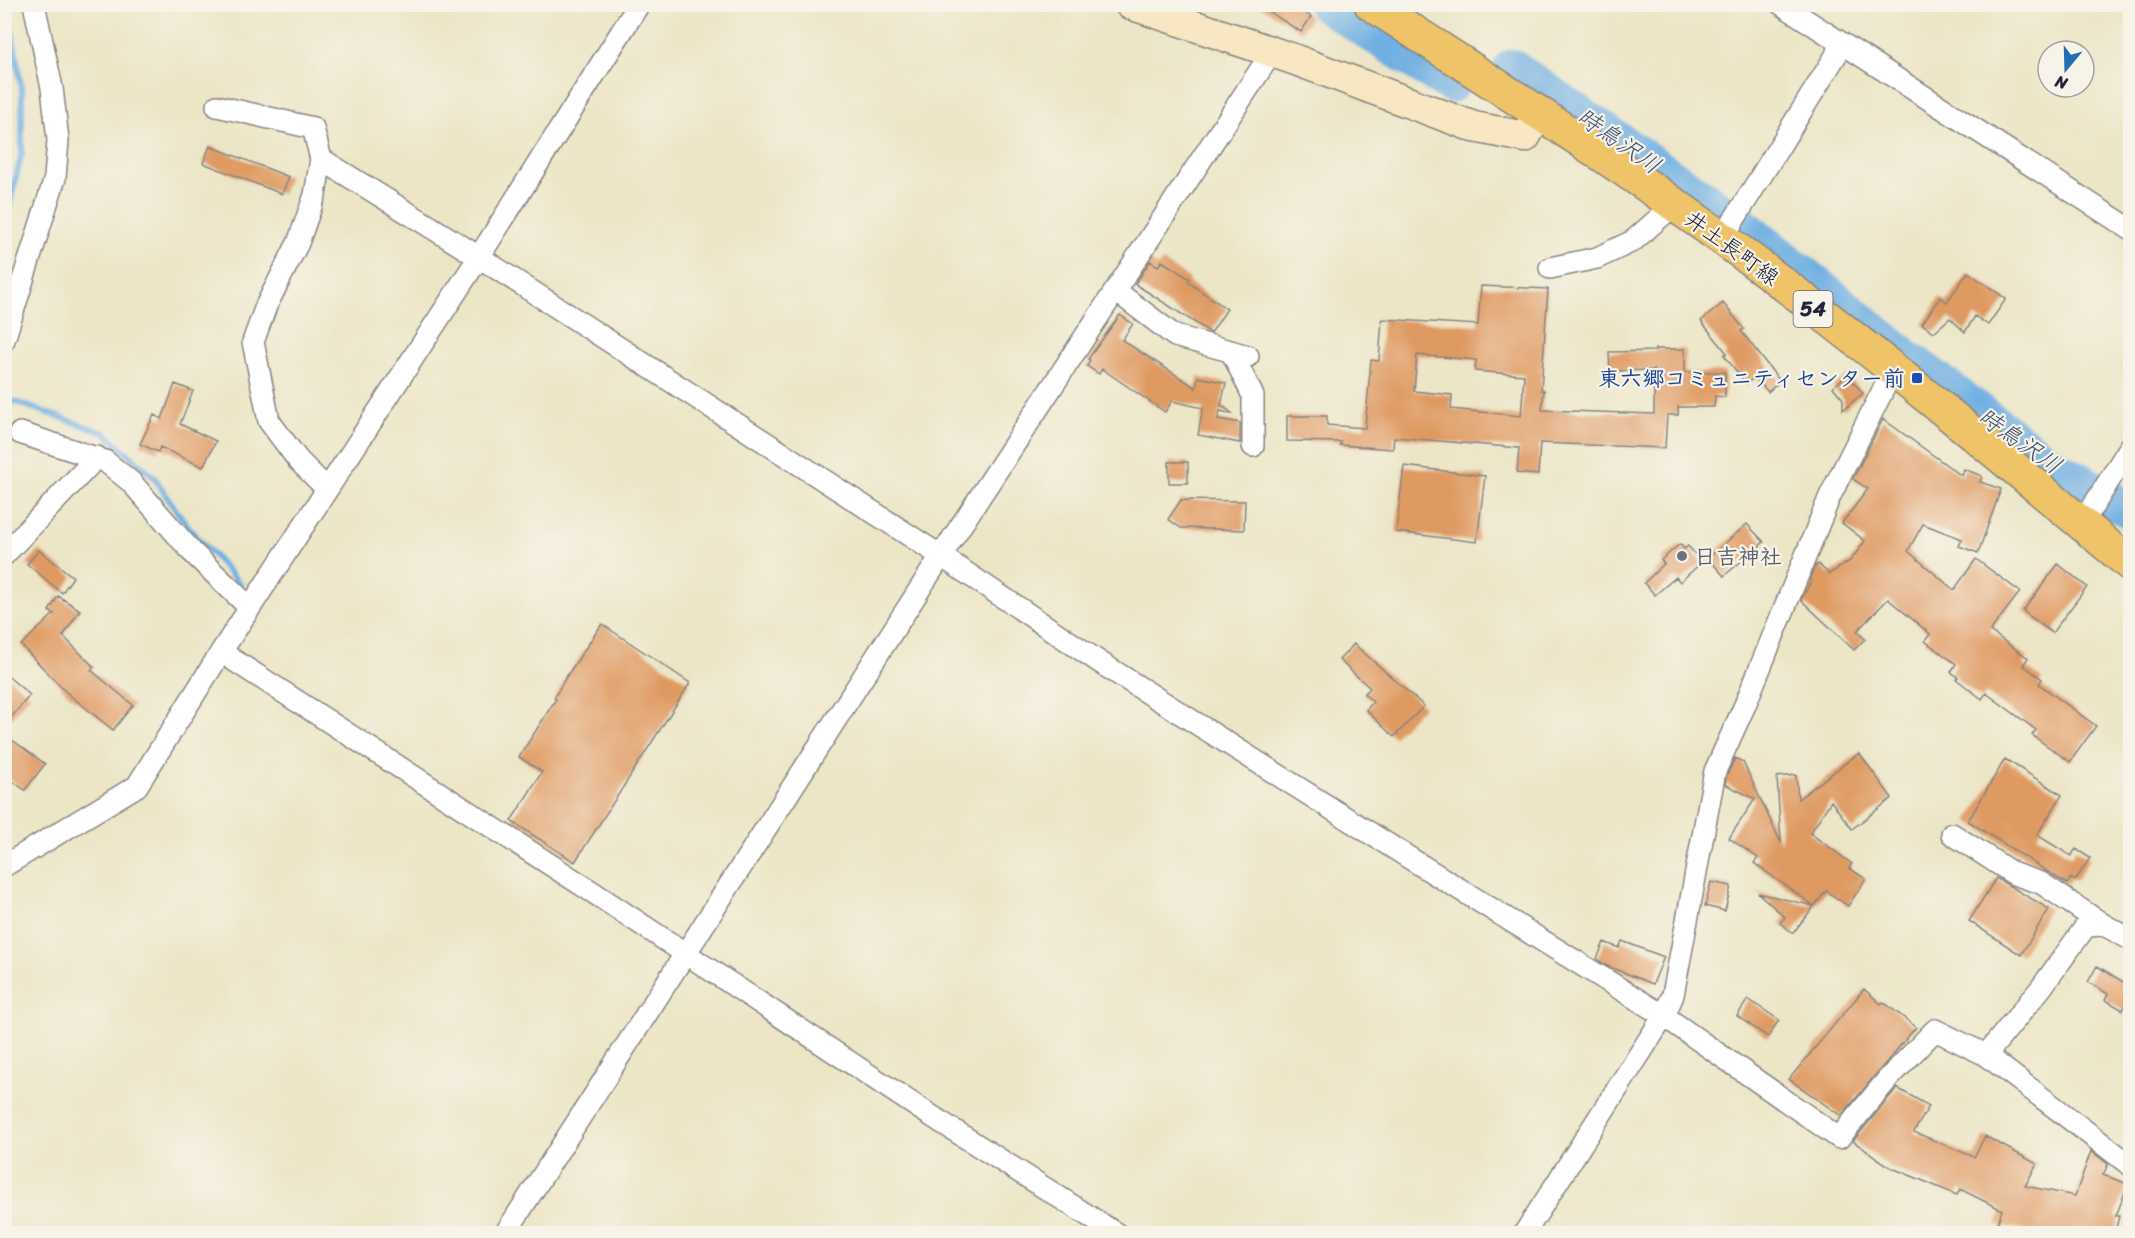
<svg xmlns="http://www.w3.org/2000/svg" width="2135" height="1238" font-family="Sriracha,'Klee One',sans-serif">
	<rect width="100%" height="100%" fill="#f7f3e8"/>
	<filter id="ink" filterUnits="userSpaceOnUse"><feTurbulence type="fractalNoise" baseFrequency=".0167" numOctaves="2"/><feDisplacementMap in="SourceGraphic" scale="12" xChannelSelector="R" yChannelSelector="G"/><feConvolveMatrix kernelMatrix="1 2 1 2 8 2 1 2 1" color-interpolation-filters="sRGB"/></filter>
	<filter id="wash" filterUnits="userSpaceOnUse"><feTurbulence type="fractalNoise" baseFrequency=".008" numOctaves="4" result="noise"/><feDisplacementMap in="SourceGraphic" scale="24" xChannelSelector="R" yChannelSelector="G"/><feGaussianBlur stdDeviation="1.35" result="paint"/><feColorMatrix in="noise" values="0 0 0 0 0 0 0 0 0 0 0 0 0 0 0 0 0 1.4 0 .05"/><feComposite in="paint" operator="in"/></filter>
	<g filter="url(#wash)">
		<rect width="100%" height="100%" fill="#ece5c6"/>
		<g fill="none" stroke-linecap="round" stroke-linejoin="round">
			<path stroke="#6eafe2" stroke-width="6" d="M4 228 22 152V91L7 4
				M4 398 105 433 154 477 175 509 195 535 240 584"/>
			<path stroke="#6eafe2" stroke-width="38" d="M1326 4 1451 84
				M1512 68 1725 214
				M1743 226 1901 353
				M1914 363 2047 463 2130 510"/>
		</g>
		<g id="blocks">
			<path fill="#df9a62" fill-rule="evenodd" d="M1257 4H1292L1311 17 1301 32Z
				M210 146 289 177 282 194 203 163Z
				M1150 261 1158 266 1162 261 1190 279 1188 282 1227 309 1211 333 1135 284Z
				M1968 272 2006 299 1988 325 1975 316 1965 332 1950 318 1934 332 1922 324 1940 297 1947 302Z
				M1481 286 1548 289 1541 390H1544L1542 410 1654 414V370L1610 371 1609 352 1655 351V349H1685V372H1725V397L1715 396 1714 407H1678V415H1667L1665 448 1540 443 1538 475 1517 473 1519 448 1394 437 1393 449 1340 445 1341 442 1287 441V416H1327V425L1365 428 1371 360 1379 361 1382 319 1478 325ZM1417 355 1476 360 1475 371 1524 375 1521 416 1451 409 1452 395 1414 391Z
				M1723 303 1744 329 1741 331 1780 381 1768 392 1755 377 1746 384 1724 355 1727 353 1701 321Z
				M1120 315 1133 324 1122 340 1196 388 1198 377 1226 383 1221 405 1233 414 1220 411 1218 419 1240 423V443L1198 435 1203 408 1172 401 1165 412 1102 369 1099 374 1087 366 1090 360 1088 359Z
				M1847 375 1863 393 1843 410V399L1833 387Z
				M175 384 193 391 180 424 216 441 203 467 160 447 158 452 140 444 154 415 162 419Z
				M1883 419 1962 476 1964 469 1982 476 1980 482 2001 489 1978 553 1959 546 1962 539 1923 524 1908 551 1954 590 1976 559 2020 592 1990 631 2028 658 2023 665 2042 679 2039 684 2096 726 2070 762 2032 735 2036 730 1986 693 1982 699 1956 679 1958 677 1951 672 1956 664 1925 641 1930 634 1888 599 1857 631 1865 639 1854 650 1801 600 1811 581 1810 579 1814 568 1818 564 1829 574 1850 561 1865 541 1842 523 1868 489 1853 479Z
				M1169 462H1188V483H1169Z
				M1404 466 1485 476 1477 542 1396 532Z
				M1181 500 1245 501 1244 530 1181 528 1168 519Z
				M1747 524 1764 542 1724 576 1708 558Z
				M1680 544 1684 549 1688 546 1702 562 1680 582 1676 577 1655 595 1644 583 1664 564 1661 560Z
				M39 550 73 577 62 593 27 564Z
				M2058 564 2087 587 2052 633 2023 611Z
				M58 596 80 610 63 636 94 667 91 670 133 705 113 730 66 692 21 645 54 614 49 611Z
				M602 624 690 683 575 862 511 821 542 772 519 757 556 699 554 698 566 677Z
				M1354 644 1424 706 1394 737 1366 710 1373 702 1364 694 1370 688 1339 660Z
				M4 673 30 695 4 726Z
				M4 734 45 764 25 790 4 775Z
				M1859 753 1892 798 1852 829 1831 801 1810 833 1852 864 1849 868 1866 879 1848 906 1826 891 1793 933 1780 923 1785 917 1758 893 1814 906 1754 863 1758 858 1729 838 1755 799 1725 784 1727 775 1735 758 1743 762 1781 843 1777 777 1796 775 1798 799Z
				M2005 759 2062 795 2037 835 2071 856 2076 849 2090 858 2075 881 2071 878 2067 884 1968 821Z
				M1996 878 2049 909 2021 955 1969 921Z
				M1711 882 1731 886 1725 911 1705 906Z
				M1622 941 1664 957 1653 984 1605 965 1597 959 1604 942 1619 948Z
				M2097 966 2130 986V996L2123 1010 2105 1000 2108 994 2088 982Z
				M1864 989 1881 1004 1883 1002 1916 1027 1841 1116 1789 1079Z
				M1748 999 1779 1020 1768 1037 1737 1016Z
				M1897 1088 1929 1106 1914 1132 1974 1157 1985 1136 2037 1164 2025 1186 2075 1196 2091 1151 2108 1164 2103 1175 2128 1184 2116 1216H2119L2115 1233H2041L1997 1225 2002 1210 1960 1189 1957 1195 1890 1167 1853 1141Z"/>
		</g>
	</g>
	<g filter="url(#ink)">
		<use href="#blocks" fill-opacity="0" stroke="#878480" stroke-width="1.5"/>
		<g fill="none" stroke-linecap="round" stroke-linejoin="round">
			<defs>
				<path id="street" d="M1781 4 2130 229
					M217 106 313 128 321 159
					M1722 239 1843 44
					M1550 268 1597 258 1633 241 1674 205
					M1116 291 1175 336 1248 356
					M4 340 55 178 58 140 52 88 34 4
					M1231 351 1253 396V446
					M20 433 105 461 131 482 192 552 250 608
					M327 489 298 460 269 421 253 342 266 306 298 243 315 195 321 159 479 257 941 556 1104 665 1411 859 1664 1016 1839 1138 1887 1080 1935 1030 1986 1055 2130 1165
					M2082 524 2130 447
					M4 555 97 457
					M221 652 591 891 919 1108 1117 1234
					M1952 834 2014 874 2041 883 2104 925
					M4 866 137 786 221 652 479 257 639 4
					M1986 1055 2041 988 2086 926 2104 925 2130 939
					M505 1234 941 556 1272 52
					M1524 1234 1664 1016 1673 995 1715 771 1745 705 1830 496 1893 370"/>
				<path id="secondary" d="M1130 4 1293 59 1474 127 1525 137 1539 113"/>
				<path id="primary" d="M1371 4C1493 83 1616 161 1734 247 1870 347 2001 456 2130 564"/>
			</defs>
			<use href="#street" stroke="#878480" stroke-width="24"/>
			<use href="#secondary" stroke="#878480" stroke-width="33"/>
			<use href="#primary" stroke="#878480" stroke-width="36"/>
			<use href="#street" stroke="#fff" stroke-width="21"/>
			<use href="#secondary" stroke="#f9e7c3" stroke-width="30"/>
			<use href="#primary" stroke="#efc469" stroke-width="33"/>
		</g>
	</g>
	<rect fill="#1a4fb4" stroke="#f7f3e8" stroke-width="2" x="1911" y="372" width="12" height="12" rx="3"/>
	<circle fill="#6b7280" stroke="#f7f3e8" stroke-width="2" cx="1682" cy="556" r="6"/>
	<g text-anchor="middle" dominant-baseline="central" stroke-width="4.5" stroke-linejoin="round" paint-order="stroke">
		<rect fill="#f7f3e8" stroke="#62616f" stroke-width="1.5" x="1793.5" y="291" width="39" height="36" rx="4.5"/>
		<g font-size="21" font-weight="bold" fill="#22223b">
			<text x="1813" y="309">54</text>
		</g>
		<g font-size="22" fill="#22223b" stroke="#f7f3e8">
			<text transform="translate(1732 248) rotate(36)">井土長町線</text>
		</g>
		<g font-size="22" font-weight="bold" fill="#164399" stroke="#f7f3e8" text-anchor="end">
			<text x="1905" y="378">東六郷コミュニティセンター前</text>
		</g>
		<g font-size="22" font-weight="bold" fill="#5b616d" stroke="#f7f3e8" text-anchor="start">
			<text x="1694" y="556">日吉神社</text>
		</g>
		<g font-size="24" font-style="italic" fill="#3d5375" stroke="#f7f3e8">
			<text transform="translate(1619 141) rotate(35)">時鳥沢川</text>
			<text transform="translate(2020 441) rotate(35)">時鳥沢川</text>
		</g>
	</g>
	<rect width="2135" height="1238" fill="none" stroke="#f7f3e8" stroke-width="24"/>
	<g transform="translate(2066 69) rotate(199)"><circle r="28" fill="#f7f3e8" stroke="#a29fa3" stroke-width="1.5"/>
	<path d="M0-4.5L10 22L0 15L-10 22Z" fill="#1f6fb2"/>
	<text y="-9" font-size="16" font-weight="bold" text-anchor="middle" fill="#22223b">N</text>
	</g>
</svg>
